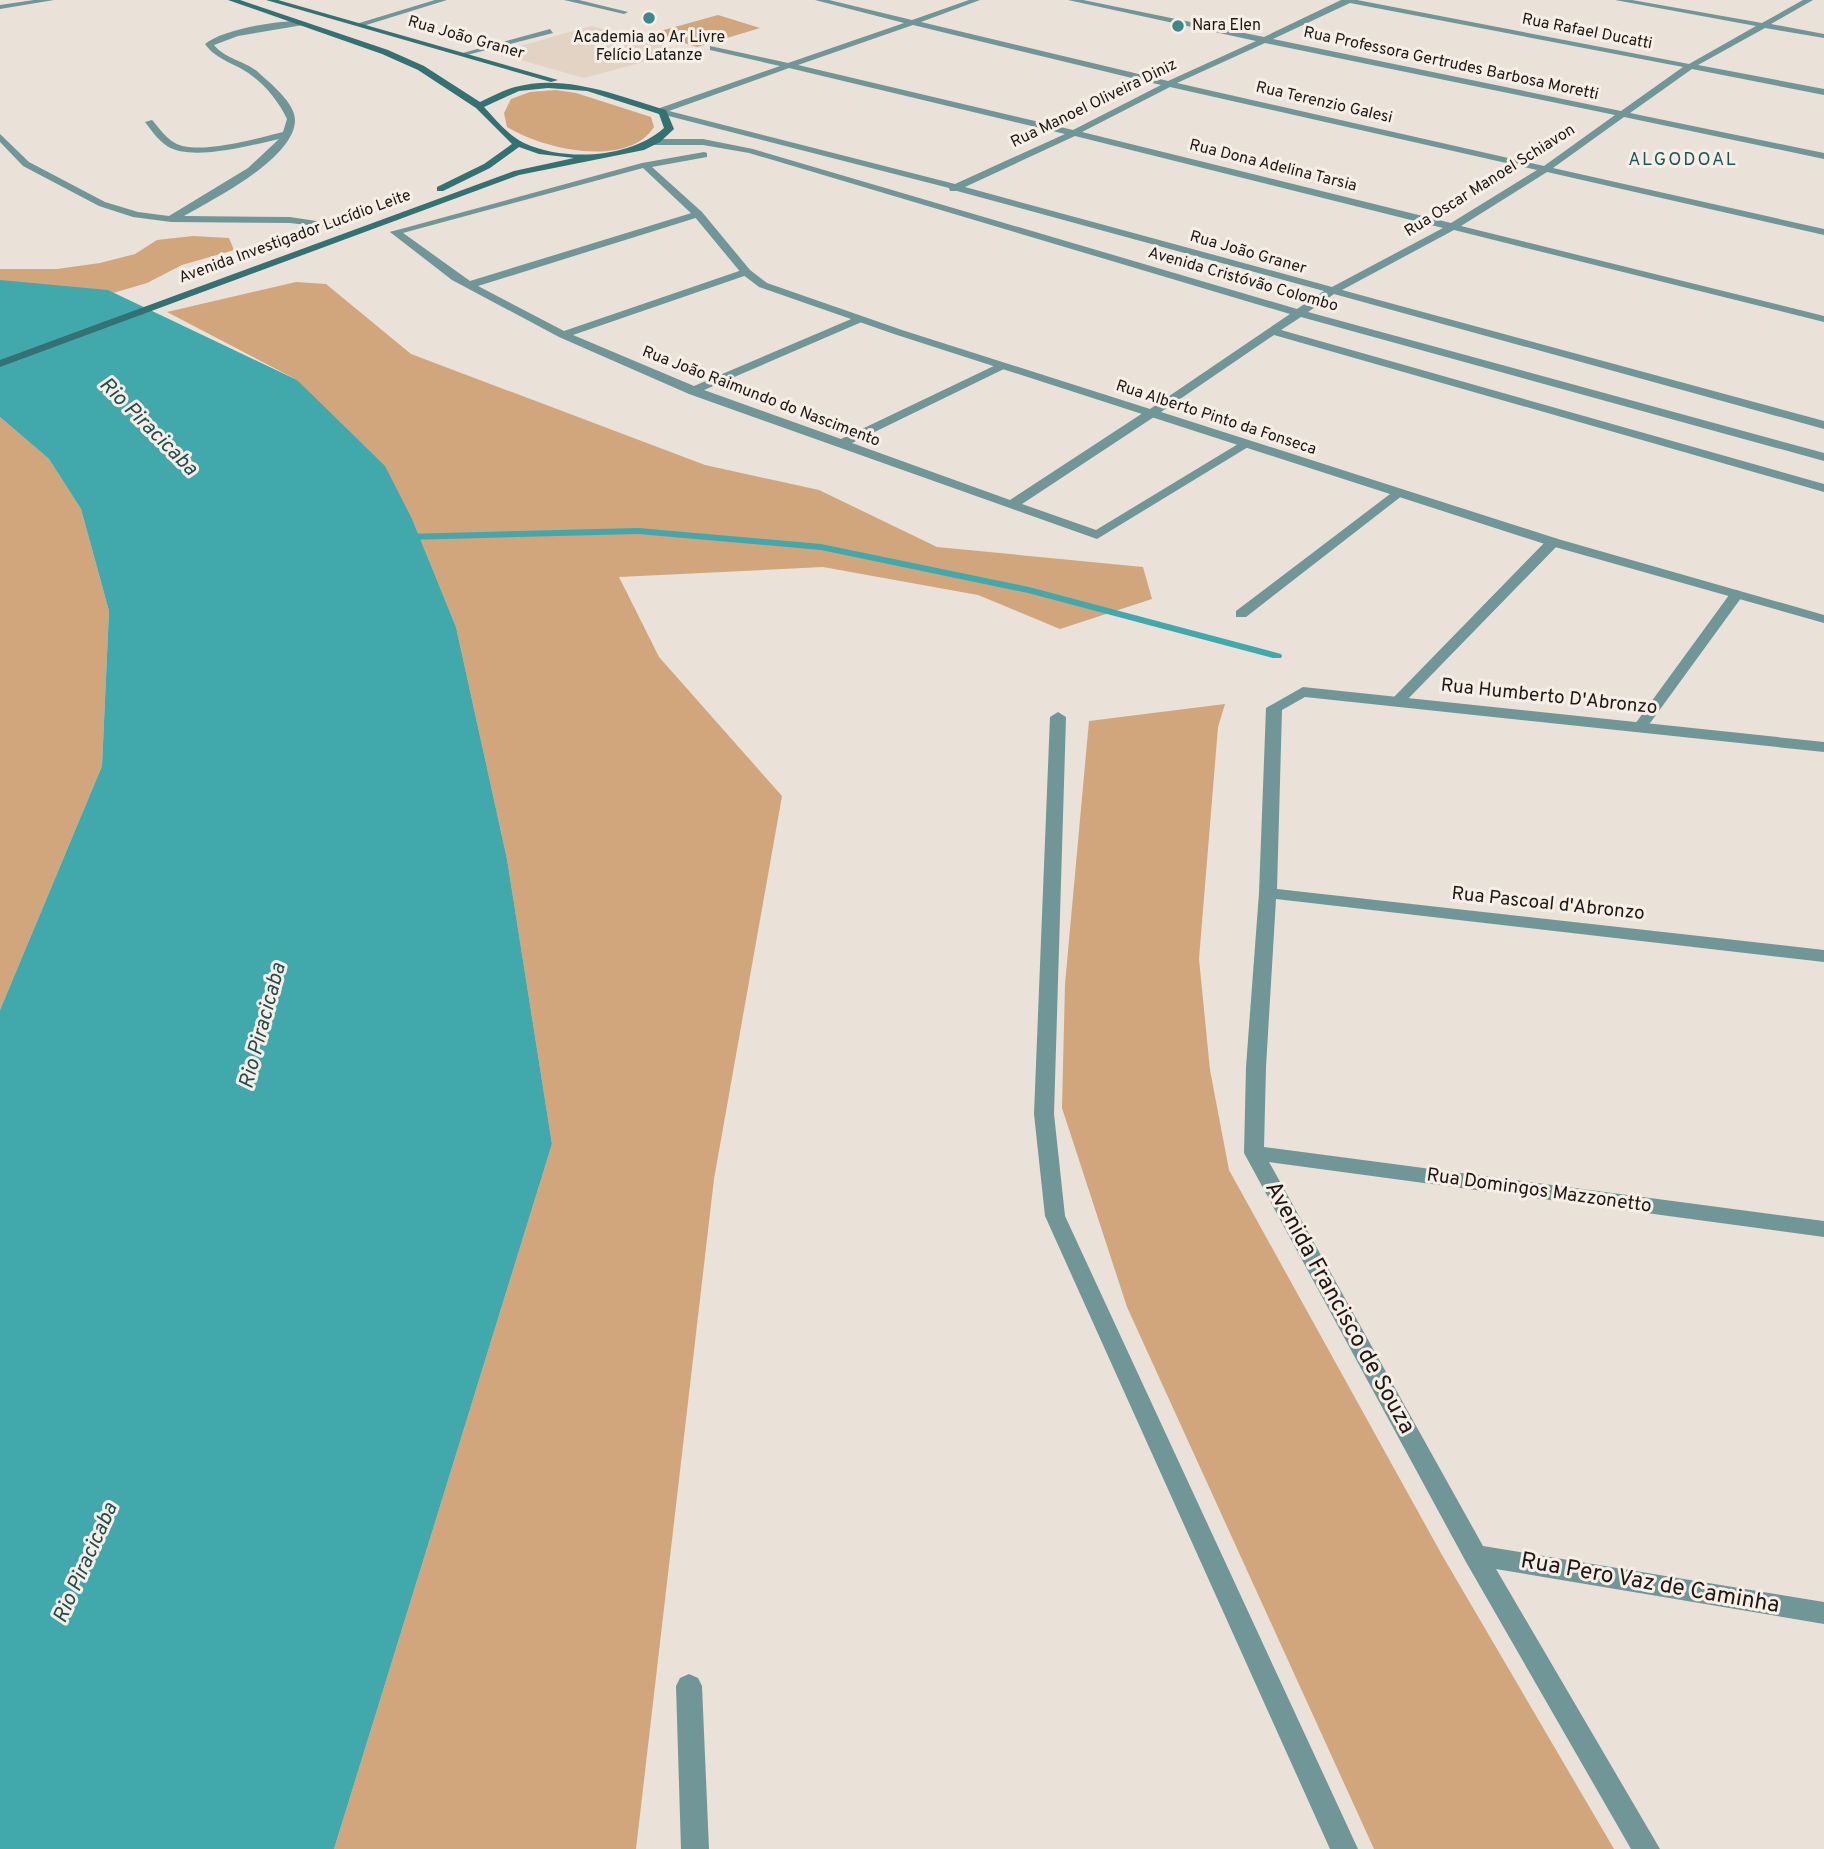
<svg xmlns="http://www.w3.org/2000/svg" width="1824" height="1849" font-family="Overpass,sans-serif">
	<rect width="100%" height="100%" fill="#eae1d8"/>
	<path fill="#e2d3c5" d="M591 26 684 51 584 78 496 53Z"/>
	<path fill="#d1a67c" d="M718 15 760 28 697 47 653 33Z
		M556 90 576 93 651 117 654 127C627 169 542 149 507 127L504 113 511 99 530 92Z
		M193 236 229 238 234 250 182 265 147 283 113 293 0 286V269H57L100 263 135 254 157 240Z
		M296 282 326 284 411 354 705 465 819 490 937 547 1143 567 1152 599 1060 629 978 595 823 567 619 577 659 657 782 796 714 1179 636 1849H334L552 1144 507 859 456 627 413 521 297 380 167 312Z
		M0 417 49 459 81 509 109 611 102 766 0 1010Z
		M1225 704 1218 727 1199 959 1210 1070 1229 1170 1442 1555 1614 1849H1374L1127 1307 1062 1108 1065 984 1089 721Z"/>
	<path fill="#41a8ac" d="M0 280 108 290 297 380 385 466 413 521 456 627 507 859 552 1144 334 1849H0V1010L102 766 109 611 81 509 49 459 0 417Z"/>
	<g fill="none" stroke-linecap="round" stroke-linejoin="round">
		<path fill="#41a8ac" fill-rule="evenodd" d="M638 528 821 544 1029 587 1281 654 1282 656 1281 658H1273L1028 593 821 550 638 534 406 540 401 537 406 534Z"/>
		<path fill="#709698" fill-rule="evenodd" d="M303 21V25L238 36 214 45C225 59 246 61 259 73 271 84 295 103 295 120 295 158 214 199 184 216L290 217 336 224 340 225V229L290 223 171 222 133 217 99 206 23 166 0 142V134L29 162 105 202 138 212 169 216 248 168 279 139C252 145 191 162 167 146 158 140 151 130 145 122L152 120C159 128 166 138 175 143 197 156 258 138 283 132L287 119C279 102 266 86 251 75 236 63 217 61 205 44 222 29 280 20 303 21Z
			M550 29 553 33 463 56 459 54Z
			M698 211 702 212V216L478 286 564 331 742 270H750V274L573 335 694 386 856 317H864V321L704 390 841 439 998 364H1006V368L852 443 1010 500 1149 409H1157V415L1022 504 1096 530 1243 441 1253 444 1097 539 689 394 559 337 452 280 390 232 399 230 470 281Z
			M1398 488 1404 492 1403 495 1246 617H1236V611Z
			M1553 538 1558 539V545L1404 703H1394L1391 700 1394 697 1548 539Z
			M1737 590 1744 594 1645 730H1635L1632 727 1635 724 1732 591Z"/>
		<path fill="#709698" fill-rule="evenodd" d="M34 0H54L0 9V5Z
			M435 0H447L363 26 356 24Z
			M564 0H579L628 12 624 14Z
			M815 0H829L912 20 969 0H980L921 22 1168 81 1256 41 1068 0H1083L1264 37 1341 0H1357L1689 64 1756 26 1615 0H1632L1762 23 1803 0H1813L1771 24 1824 34V38L1765 28 1698 65 1824 89V95L1692 69 1630 113 1824 153V159L1624 117 1553 168 1824 229V235L1547 172 1461 226 1824 316V322L1454 230 1342 290 1824 421V429L1334 294 1308 312 1824 453V461L1301 317 1281 330 1824 484V492L1274 335 1161 412 1558 539 1824 615V623L1548 545 894 334 759 287 742 274 694 216 643 168 399 234 390 232 642 163 704 152 707 153V157L652 167 702 212 750 270 767 283 902 330 1150 409 1290 314 749 153 703 145H654L649 142 654 139H703L753 149 1297 309 1324 291 957 191H950L949 188 657 113V109L780 66 710 50V46L788 63 904 23ZM1350 3 1683 67 1621 111 1273 39ZM913 25 1161 85 1073 130 798 65ZM1265 43 1615 115 1544 166 1177 83ZM789 68 1065 134 955 184 669 111ZM1170 87 1537 170 1451 223 1082 132ZM1075 136 1443 228 1332 287 965 187Z
			M1303 687 1824 742V752L1305 697 1282 710 1277 889 1824 950V962L1276 899 1266 1067 1264 1147 1824 1221V1237L1269 1162 1483 1546 1824 1602V1624L1496 1569 1660 1849H1631L1466 1562 1244 1153 1246 1067 1259 893 1266 708Z
			M1058 712 1066 717 1054 1114 1065 1216 1358 1849H1330L1045 1216 1034 1114 1050 717Z
			M689 1674 698 1678 702 1686 709 1849H681L676 1686 680 1678Z"/>
		<path fill="#337173" fill-rule="evenodd" d="M228 0H240L388 50 424 66 480 102C491 97 503 90 515 87 565 73 619 96 666 110L674 129 660 142 644 150 519 175 0 367V360L514 171 574 158 539 154 519 147 490 168 443 191H437V187L484 164 512 144 476 108 418 70 382 54ZM548 88 587 91 659 114 664 128C631 158 565 162 524 143 508 135 496 120 484 107L519 91Z
			M266 0H278L558 80 551 82Z"/>
	</g>
	<g fill="#3f878a" stroke="#f7eee6" stroke-width="2.5">
		<circle cx="649" cy="18" r="7"/>
		<circle cx="1178" cy="26" r="7"/>
	</g>
	<g text-anchor="middle" dominant-baseline="central" stroke-width="6" stroke-linejoin="round" paint-order="stroke">
		<g font-size="16" fill="#1b1815" stroke="#f7eee6" text-anchor="start">
			<text x="1192" y="26">Nara Elen</text>
			<text x="649" y="38" text-anchor="middle">Academia ao Ar Livre<tspan x="649" dy="18">Felício Latanze</tspan></text>
		</g>
		<g font-size="16" fill="#1b1815" stroke="#f7eee6">
			<text transform="translate(1587 32) rotate(11)">Rua Rafael Ducatti</text>
			<text transform="translate(466 38) rotate(16)">Rua João Graner</text>
			<text transform="translate(1451 64) rotate(12)">Rua Professora Gertrudes Barbosa Moretti</text>
			<text transform="translate(1324 103) rotate(13)">Rua Terenzio Galesi</text>
			<text transform="translate(1094 104) rotate(-26)">Rua Manoel Oliveira Diniz</text>
			<text transform="translate(1273 166) rotate(14)">Rua Dona Adelina Tarsia</text>
			<text transform="translate(1490 181) rotate(-32)">Rua Oscar Manoel Schiavon</text>
			<text transform="translate(295 237) rotate(-20)">Avenida Investigador Lucídio Leite</text>
			<text transform="translate(1248 253) rotate(16)">Rua João Graner</text>
			<text transform="translate(1243 280) rotate(16)">Avenida Cristóvão Colombo</text>
			<text transform="translate(761 397) rotate(21)">Rua João Raimundo do Nascimento</text>
			<text transform="translate(1216 418) rotate(18)">Rua Alberto Pinto da Fonseca</text>
		</g>
		<g font-size="18" letter-spacing="2" fill="#1a5658" stroke="#f7eee6">
			<text x="1683" y="160">ALGODOAL</text>
		</g>
		<g font-size="19" fill="#1b1815" stroke="#f7eee6">
			<text transform="translate(1549 697) rotate(6)">Rua Humberto D'Abronzo</text>
			<text transform="translate(1548 904) rotate(6)">Rua Pascoal d'Abronzo</text>
			<text transform="translate(1539 1191) rotate(8)">Rua Domingos Mazzonetto</text>
		</g>
		<g font-size="21" font-style="italic" fill="#204d4f" stroke="#f7eee6">
			<text transform="translate(148 427) rotate(45)">Rio Piracicaba</text>
			<text transform="translate(263 1026) rotate(-75)">Rio Piracicaba</text>
			<text transform="translate(86 1563) rotate(-66)">Rio Piracicaba</text>
		</g>
		<g font-size="23" fill="#1b1815" stroke="#f7eee6">
			<text transform="translate(1339 1308) rotate(61)">Avenida Francisco de Souza</text>
			<text transform="translate(1650 1584) rotate(10)">Rua Pero Vaz de Caminha</text>
		</g>
	</g>
</svg>
